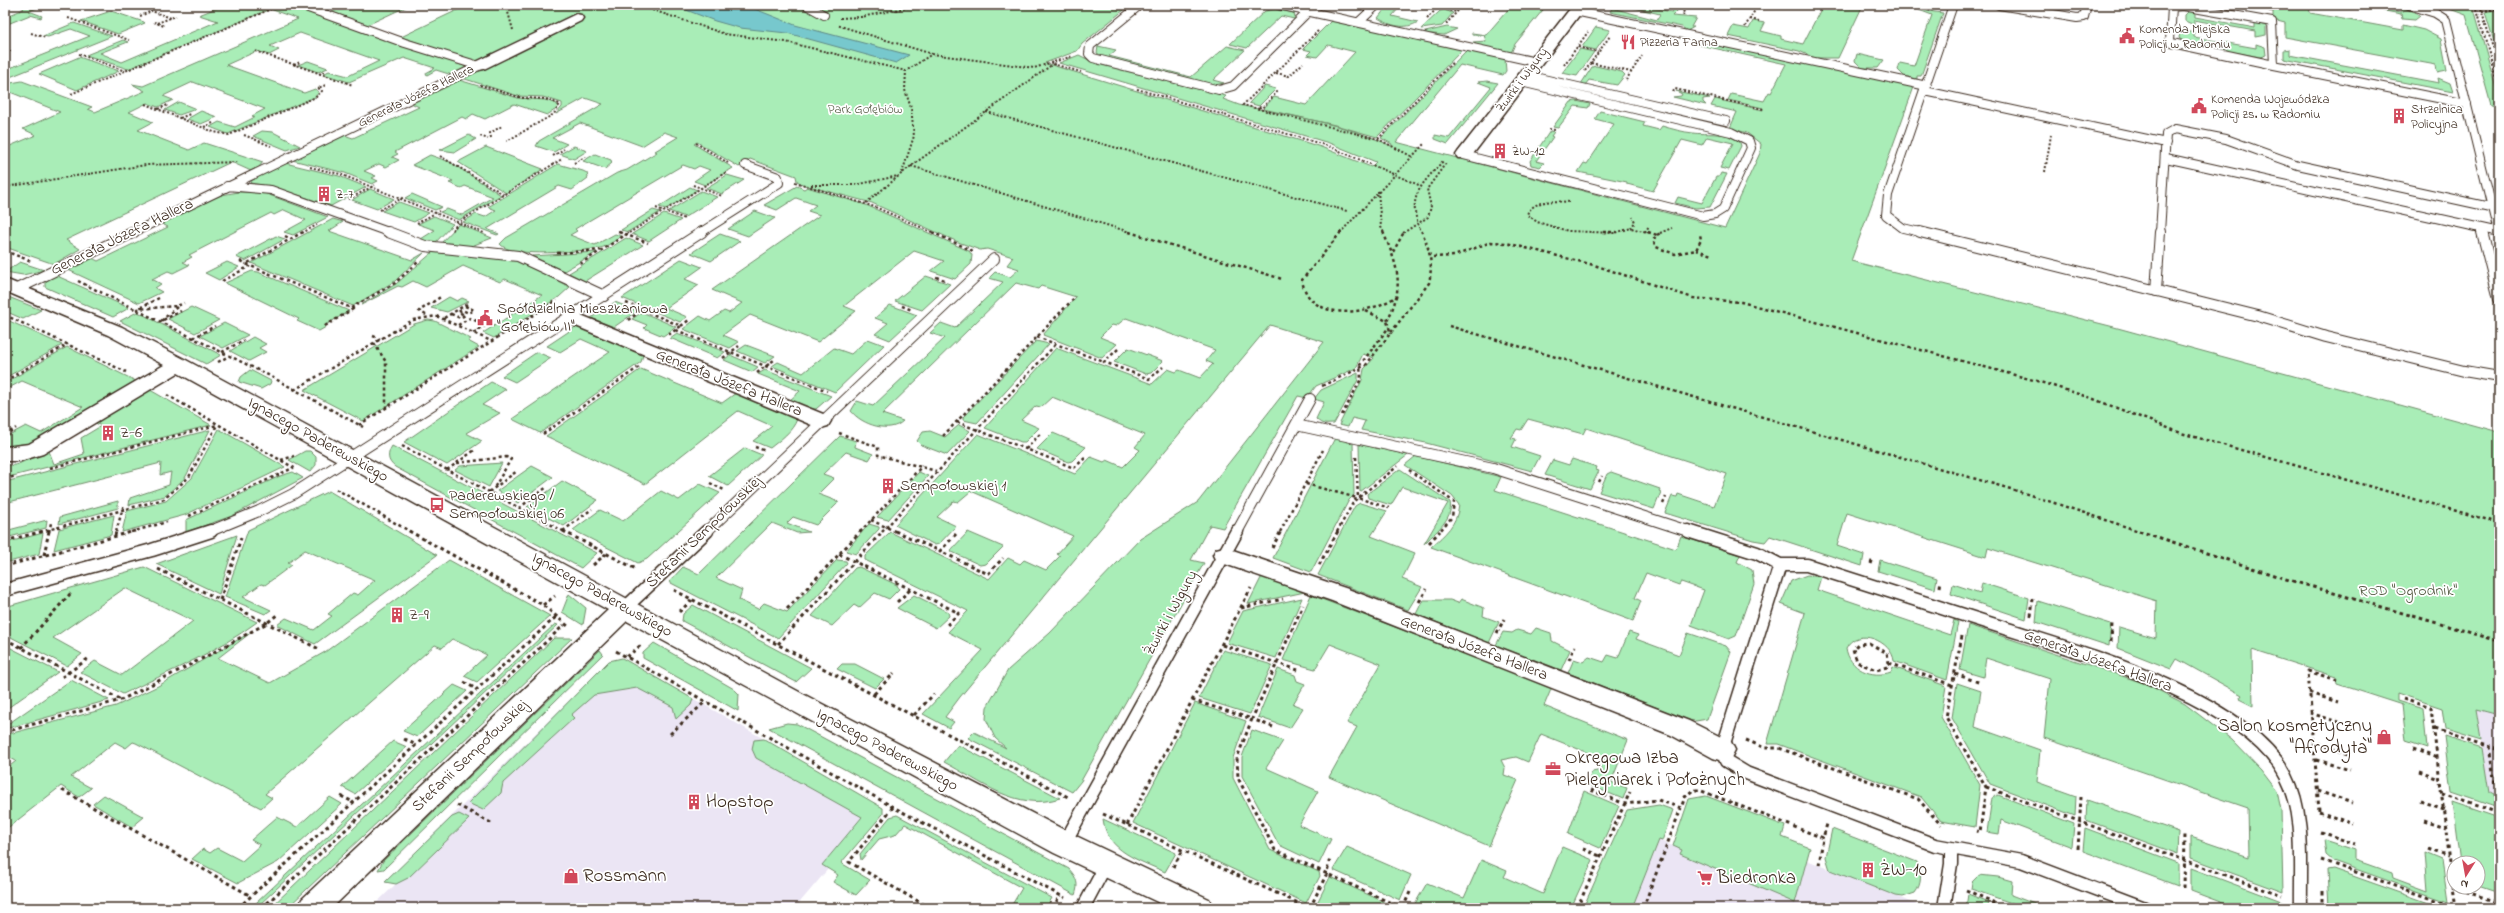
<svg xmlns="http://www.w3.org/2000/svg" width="2504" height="913" font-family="'Indie Flower',sans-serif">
	<rect width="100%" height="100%" fill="#fff"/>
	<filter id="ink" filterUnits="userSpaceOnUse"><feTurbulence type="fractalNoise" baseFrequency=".025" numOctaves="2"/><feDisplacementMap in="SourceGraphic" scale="8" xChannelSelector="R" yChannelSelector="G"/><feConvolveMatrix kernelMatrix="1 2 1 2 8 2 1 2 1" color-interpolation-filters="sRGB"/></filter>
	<g filter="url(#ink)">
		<path fill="#ebe5f4" d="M622 658 764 739 754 741 862 817 822 865 828 869 795 908H371L396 884 385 882 609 661Z
			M2476 708 2499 715V835L2493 795 2489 794Z
			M1659 840 1682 850 1680 854 1795 902 1807 860 1916 904 1915 908H1632Z"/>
		<path fill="#a9edb7" stroke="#728c6a" d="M19 5H45L29 11 42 16 41 18 30 15 5 25V17L24 9Z
			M215 5H287L467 67 452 75 436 70 427 75 426 73 435 68 404 58 349 82 323 74 329 71 348 76 379 61 300 33 270 46 279 50 269 55 257 51 226 65 304 93 315 89 319 92 315 97 228 134 210 127 219 122 235 127 255 117 252 116 265 109 193 82 163 96 173 100 158 107 147 103 129 112 153 122 138 130 189 150 204 143 263 162 259 167 251 171 231 162 66 240 80 249 54 264 5 247V148L36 135 23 129 60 112 5 90V84L22 81 92 107 88 109 95 112 145 91 132 84 143 86 298 19 270 9 128 69 86 55 123 40 128 42 100 53 122 62 218 21 199 15 219 7Z
			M346 5H410L367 25 332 12Z
			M468 5H1130L1082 44 1077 51 1045 63 1321 147 1371 167 1376 162 1329 143 1059 63 1079 55 1097 64 1226 96 1223 99 1239 105C1289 116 1345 123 1391 146L1392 144 1381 138 1467 50 1505 59 1506 71 1503 75 1460 65 1396 142 1725 228 1760 153 1761 144 1747 133 1730 128 1737 112 1711 106 1715 99 1763 110V108L1728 100 1731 94 1764 101 1769 92 1771 93 1786 64 1695 44 1703 42 1914 87 1851 261 2114 327 2499 432V715L2476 709 2481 740 2445 729 2442 708 2397 693V701L2423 709 2427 748 2406 741 2402 705 2337 684 2336 677 2252 650 2253 706 2239 699 2242 695 2177 659 2171 669 2118 648 2119 627 2156 638 2157 601 1988 548 1986 557 1847 513 1837 546 1864 555 1862 566 1770 536 1765 542 1753 540 1665 513 1672 496 1677 497 1678 494 1714 506 1727 474 1586 428 1583 434 1528 419 1521 430 1517 429 1511 438 1516 439 1512 447 1540 456 1532 471 1426 443 1361 430 1365 421 1352 418 1348 427 1339 425 1362 380 1364 369 1374 358 1363 354 1356 368 1316 386 1307 398 1298 396 1223 528 1210 525 1191 560 1204 563 1081 781 1072 792 968 738 974 732 1006 748 995 738 986 719 987 707 1008 670 1050 633 1140 539 1198 502 1324 342 1270 325 960 697 945 717 954 722 949 728 923 714 983 650 948 632 968 611 865 560V556L890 532 989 579 1008 558 1020 564 1024 560 1046 570 1060 556 1057 554 1073 536 971 491 958 502 954 501 937 517 956 526 939 544 935 545 895 525 978 434 1075 474 1091 457 1104 462 1107 460 1123 467 1140 450 1135 447 1145 435 1052 397 1041 407 1036 406 1021 420 1039 428 1025 442H1021L985 428 1056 348 1152 384 1168 369 1176 372 1179 370 1200 378 1213 364 1206 361 1215 350 1126 318 1116 326 1112 325 1100 337 1117 344 1102 358 1043 335 1076 297 1041 286 1038 289 1016 283 882 414 903 421C890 434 862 425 851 411L857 401 873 406 945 338 930 333 941 323 955 328 1003 282 989 278 995 272 1010 277 1019 269 1007 265 1013 257 987 249 980 250 958 242 872 203 804 185 797 181 796 176 750 159 739 167 697 142 694 144 733 168 705 185 694 181 710 170 699 166 694 169 683 165 575 229 577 231 570 235 595 245 615 234 622 236C615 240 607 247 600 248 581 251 512 259 500 244L506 238 617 173 627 170 657 152 655 151 678 137 664 132 642 146 580 123 552 138 567 144 554 152 536 146 539 141 603 104 585 98 556 114 562 107V103L543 97 518 96 462 78 488 66 401 37Z
			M1388 5 1400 7 1392 16 1418 22C1406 30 1390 26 1378 18Z
			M1512 5H1547L1515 44 1511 53 1477 45 1473 42 1486 41 1484 35H1472V33L1486 35Z
			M1622 5H1638L1672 12 1677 5 1682 6 1672 16 1696 18 1691 27H1694L1687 31 1682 27 1610 12 1612 8 1657 20 1660 14Z
			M1823 5H1863L1838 58H1815L1799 51 1728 36 1733 26 1749 29 1753 21 1765 23 1761 31 1781 36V39L1803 44Z
			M2281 5H2309L2310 13 2403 30V25L2424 30 2441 39 2447 70 2437 72 2436 65 2285 37V23L2273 20V8L2281 9Z
			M2352 5 2402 12V8L2414 11 2420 16 2415 20 2402 19 2401 14Z
			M2439 5H2473L2499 98V106L2491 105 2466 15Z
			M1275 9 1294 13 1295 17 1294 19 1281 16 1247 48 1230 44 1265 11Z
			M1444 10 1453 13 1442 26 1421 29 1440 11Z
			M1919 10 1943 13 1921 76H1917V79L1904 76 1898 70 1900 63 1914 66 1932 15Z
			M2494 10 2499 11V58L2485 12Z
			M111 11 144 22 145 23 118 34 81 21Z
			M2189 11H2195V17L2255 28V22L2266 26V35L2255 37V31L2194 20V25L2185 21V15Z
			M1332 20 1463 49 1377 137 1335 125 1263 109 1274 97 1306 105 1355 52 1328 45 1317 57 1307 55 1311 51 1303 49Z
			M74 23 112 36 5 79V70L90 36 71 29 48 37 43 36Z
			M1447 27 1457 29 1444 35 1421 33Z
			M1596 27 1610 30 1596 50 1582 47Z
			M2180 32H2194V37L2256 48V44L2265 47 2266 55 2260 57 2185 43 2179 38Z
			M1098 46 1116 50 1109 56 1191 77 1227 46 1245 50 1213 80 1224 83 1215 85 1103 57 1097 53Z
			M1580 49 1594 52 1577 76 1562 73Z
			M2290 49V55L2439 83 2438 78 2450 83 2453 92 2284 59V50Z
			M1857 54 1884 60 1878 68H1862L1855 61Z
			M79 57 119 71 77 90 39 74Z
			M308 61 328 68 318 72 298 65Z
			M1596 66 1622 72 1625 75 1617 85 1589 80 1585 85 1581 84 1592 67Z
			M459 80 518 98 545 100 557 104 558 108 547 115 514 104 485 119 473 114 466 119 462 117 395 152 398 154 392 157 399 160 386 167 379 164 364 171 376 176 372 178 378 181 372 184 345 173 292 160 344 135 353 138 419 107 411 103Z
			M1487 81 1498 83 1448 144 1435 139V135L1449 138 1491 87 1478 82Z
			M1265 86 1276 89 1259 106 1249 103Z
			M1676 91 1710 98 1703 99V102L1706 105 1673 97 1681 96 1682 94Z
			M1576 101 1590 104 1588 108 1575 106 1558 128 1553 127 1571 102Z
			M179 102 196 109 179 115 165 110Z
			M201 111 217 117 201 124 187 119Z
			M1600 111 1645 122 1643 126 1659 130 1662 126C1672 129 1683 132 1693 133 1703 135 1739 130 1741 146L1729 170 1720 168 1733 143 1707 137 1702 145 1682 140 1653 191 1627 184V182L1578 172 1584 163 1587 164 1614 124 1595 119Z
			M262 131 273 132 300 146 287 150 253 136Z
			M1550 131 1554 132 1551 136 1553 137 1536 161 1544 163 1540 167 1531 165 1530 161Z
			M469 135 476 139 455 152 440 150Z
			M574 146 587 151 574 159 560 154Z
			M486 147 543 169 506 193 458 162Z
			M595 154 611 160 612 163 605 169 583 161Z
			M430 155 450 162 501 195 459 220 440 212 447 209 462 215 493 197 465 186 461 188 449 183 453 181 412 165Z
			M285 163 339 176 366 187 331 206 274 187 250 183 253 179Z
			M558 164 583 171 587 173 588 178 572 190 559 186 487 229 499 234 497 235 463 222 476 214 485 217 496 210 488 207Z
			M1721 173 1727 174 1710 207 1695 208 1675 203 1678 197 1702 203 1716 177H1719Z
			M727 175 744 180 722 194 706 188Z
			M797 186 804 189 807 187 866 205 969 251 972 255 971 264 955 279 931 271 944 261 914 251 844 306 856 311 818 342 750 315 723 335 739 342 730 348 683 329 700 316 710 321 724 311 729 313 742 303 712 290 820 215 808 211 816 205 796 198 777 210 764 205Z
			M690 187 697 190 666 209 659 207Z
			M370 189 394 199 377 209 352 200Z
			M701 191 717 197 685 217 669 211Z
			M239 192 264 193 328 217 293 235 284 232 306 220 284 210 274 215 271 213 189 255 192 257 183 262 189 265 173 273 168 271 152 279 161 284 155 288 162 292 139 303 66 269 90 257 98 261 168 227 160 223 221 195Z
			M412 194 442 207 435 210 405 198Z
			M399 202 429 213 414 222 382 211Z
			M653 210 660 212 628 232 621 230Z
			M755 211 775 218 748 236 728 229Z
			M664 214 681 220 649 241 632 234Z
			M434 216 453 224 434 244 421 239 435 230 418 224Z
			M333 219 343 222 329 231 412 260 424 253 395 281 353 306 251 263Z
			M459 224 492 238 469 247 439 245Z
			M720 234 740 241 711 261 691 253Z
			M276 236 285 239 245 261 236 257Z
			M626 238 643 245 585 281 569 273Z
			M433 252 516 260 570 287 559 297 494 338 483 333 542 295 505 279 500 282 463 266 426 287 413 281 402 287 398 286 361 305 396 284Z
			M597 252 564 271 532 256Z
			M681 259 702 267 685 279 699 285 666 308 687 317 680 322 622 298Z
			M20 262 44 270 23 275 5 272Z
			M227 262 239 267 219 280 205 273Z
			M252 271 258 272 349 311 324 326 326 327 319 331 297 321 299 319 225 283Z
			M55 275 129 308 113 317 45 287V282Z
			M926 276 950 284 922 310 895 301Z
			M5 296H6L41 310 23 319 5 311Z
			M449 297 457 301 462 298 469 301 447 312 431 308Z
			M615 302 637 311 614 327 591 318Z
			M890 305 917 315 890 340 875 334 888 323 875 318Z
			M191 307 219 320 195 333 168 319Z
			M137 312H138L221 355 206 364 120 321Z
			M642 312 676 327 663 336 644 328 647 325 632 319Z
			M5 319 62 345 5 378Z
			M428 320 435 321 471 339 468 341 479 347 363 421 304 390 414 324Z
			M224 323 248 335 223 348 200 336Z
			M577 326 643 355 641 362 540 433 512 419 610 352 581 339 560 352 547 346Z
			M677 333 725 352 717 358 670 338Z
			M253 337 266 344 259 348 266 352 249 361 230 351Z
			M868 339 884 345 835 392 772 366 778 362 803 373 834 348 851 354Z
			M1036 341 1049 344 977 423 963 420V417Z
			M746 345 775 356 765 363 737 351Z
			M67 347 140 383 43 441 5 449V437L26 426 41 433 83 407 22 381 5 390V383Z
			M1128 348 1163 361 1151 373 1146 374 1114 362Z
			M537 352 551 358 515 382 502 376Z
			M730 355 758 367 752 372 724 360Z
			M641 369 722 403 736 393 797 419C793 431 780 440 770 448L753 441 772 426 738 411 645 484 546 436Z
			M250 370 271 381 270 384 261 389 239 382 241 377Z
			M765 370 831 396 816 409H809L789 401 800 391 758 374Z
			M1358 373V380L1334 424C1327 424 1323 426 1316 419L1324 402 1314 399 1321 390Z
			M491 382 506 389 482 405 500 413 466 433 482 441 447 465 404 442Z
			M145 387 211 425 5 478V464C23 471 33 447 49 451L54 464 84 454 81 438 101 426 90 420Z
			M959 425 970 431 947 455 921 445 917 441 923 432 930 431 945 437Z
			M219 429 285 467 185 515 122 532 127 511 166 501 192 478Z
			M210 430 185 478 165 496 129 505 130 498 169 485 171 472 160 475 161 463 5 503V482Z
			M1053 433 1086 447 1072 461 1068 462 1037 449Z
			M840 436 856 441 855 447 873 454 869 460 846 452 823 474 834 478 818 494 839 502 816 525 793 517 787 523 809 532 797 533 772 523 716 578 742 590 739 600 758 609 764 603 787 612 837 560 846 561 847 563 778 638 669 582 683 567 699 574Z
			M1335 438 1353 442 1354 495 1349 500 1311 572 1273 558Z
			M1359 444 1408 455 1360 492Z
			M392 446 597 553 581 568 395 467C387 461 387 454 392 446Z
			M745 448 762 455 728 486 709 476Z
			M305 451H310L316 457V465L310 472 289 460Z
			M1416 456 1501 477 1495 490 1676 549 1681 536 1740 555 1737 562 1752 570 1754 584 1736 636 1729 639 1691 625 1704 590 1681 582 1679 585 1646 573 1635 598 1641 601 1633 621 1431 547C1445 534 1457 525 1459 505L1452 496 1405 465Z
			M1572 459 1597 467 1596 470 1599 471 1590 489 1545 475 1553 460 1569 465Z
			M502 463 489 487 455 470 460 466Z
			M532 466 553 477 518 503 497 491Z
			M1400 469 1450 502C1454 519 1434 533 1424 544L1448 503 1402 487 1391 505 1368 498 1367 494Z
			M293 472 303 478 232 516 186 532V520L280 476Z
			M919 472 928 476 888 520 877 517Z
			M1611 472 1660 489 1659 491 1661 492 1654 509 1599 492 1607 474Z
			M562 481 598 500 564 526 527 507Z
			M700 484 720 493 647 559 638 563 573 530 600 510 623 521 661 491 679 500Z
			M329 491 437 555 315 644 277 625 286 618 314 630 332 616 328 614 353 593 358 595 375 580 305 550 288 563 292 565 265 585 261 584 243 597 271 610 265 614 225 597 248 530Z
			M118 501V508L59 524 60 517Z
			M1360 503 1387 511 1371 536 1415 553 1402 579 1422 587 1408 610 1318 575 1355 506Z
			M114 515 111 535 54 550 59 529Z
			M47 520 46 528 5 538V531Z
			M869 524 879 527V529L856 554 846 551Z
			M968 532 1003 547 986 564 980 565 950 551Z
			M43 533 39 554 5 563V543Z
			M237 535 219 594 156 564Z
			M449 560 550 616 477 682 464 676 487 655 452 639 442 648 435 645 265 794 272 798 261 808 136 743 133 742 126 748 115 742 71 777 91 788 79 797 61 786 5 830V770L16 761 5 755V735L116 706 158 686 253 631 218 658 270 683 325 652Z
			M1880 560 1937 578 1935 589 1878 571Z
			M144 567 257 622C217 652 168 672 123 694L80 672 95 661 122 675 193 621 125 588 53 638 82 654 67 666 5 634V607Z
			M859 567 897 585 899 589 889 599 875 593 859 608 854 605 832 626 812 616 855 568Z
			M1807 575 1821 577 1817 590 1950 635 1954 620 1958 622 1947 680 1894 661C1892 641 1857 626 1846 648 1849 669 1872 679 1891 672L1893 667 1946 686 1941 717 1980 785 1975 827 1941 821 1921 797 1778 744H1767L1805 613 1781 604 1791 581Z
			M1262 576 1305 592 1248 604Z
			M1982 583 2029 598 2026 619 1951 594 1953 584 1980 593Z
			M569 594 586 608 583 625 562 612Z
			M914 595 948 612 949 616 936 628 897 608Z
			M1311 595 1552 687 1544 706 1628 740 1611 782 1627 788 1623 799 1587 784 1592 772 1602 770 1597 762 1598 757 1541 734 1528 762 1516 757 1501 760 1505 768 1504 775 1518 780 1489 846 1329 777 1357 727 1347 723 1381 664 1330 644 1315 669 1283 660Z
			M1302 598 1276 658 1227 643 1243 611Z
			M1461 599 1484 608 1483 616 1499 622 1489 643 1416 614 1423 600H1450L1458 603Z
			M2038 601 2111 624 2109 646 2036 622Z
			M693 605 811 668 796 682 682 621 683 614Z
			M555 624 558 625 259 905 256 903Z
			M1968 625 2146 684 2185 704 2232 740 2261 770 2277 791 2281 810 2283 892 2191 858V837L2249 857 2248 808 2044 738 2050 679 1986 658 1983 677 1960 670Z
			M1536 628 1551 633 1552 641 1570 650 1561 670 1496 645 1503 632 1512 633 1517 630 1531 634Z
			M1629 632 1638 635 1636 639 1679 655 1688 633 1726 646 1731 652 1707 719 1696 721 1688 720 1568 673 1574 659 1583 662 1589 657 1604 662 1608 655 1618 658Z
			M554 638H572L287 908H270Z
			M654 643 734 689 739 694 738 711 643 658V653Z
			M5 645 58 672 5 710Z
			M600 650 603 654 384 869 378 870 383 861Z
			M1223 650 1272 665 1250 714 1199 698Z
			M622 658 693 699 691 705 676 719 673 707 637 688 594 695 571 715 574 718 503 783 501 793 483 810 468 803 609 661Z
			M842 664H855L884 679 875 688 837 669Z
			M1278 669 1295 675 1297 681 1305 684 1293 704 1303 708 1290 728 1258 717Z
			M71 680 109 700 5 729V726Z
			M1957 683 1981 691 1975 727 2040 750 2037 782 2076 796 2075 816 1990 784 1952 718Z
			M454 685 467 691 417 737 403 731Z
			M1195 703 1246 721 1233 758V778L1270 850 1319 872 1320 876 1306 903 1133 823Z
			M787 723 797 724 1069 869C1077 878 1079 884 1075 895L769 728Z
			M1252 730 1283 741 1266 768 1318 791 1299 825 1331 839 1319 864 1279 845 1242 776V757Z
			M2444 736 2482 748 2489 793 2493 795 2495 807 2451 792Z
			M764 739 883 808V814L841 863 870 880 856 895 833 882 838 875 822 865 862 817 756 758 752 749 754 740Z
			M393 741 407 747 355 794 342 787Z
			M958 745 1060 798C1017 812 980 781 944 762Z
			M1584 791 1619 806 1600 848 1568 834Z
			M104 795 144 817 132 827 93 804Z
			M1998 795 2074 824 2072 847 2001 820 1999 834 1987 832 1992 798Z
			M1706 796 1785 826 1782 837 1810 848 1795 903 1680 854 1682 850 1673 846 1689 799Z
			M330 797 342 804 278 862 238 883 192 859 203 849 210 853 217 848 242 861 260 845 251 840 277 817 297 827Z
			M2087 800 2179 832 2178 854 2086 820Z
			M2452 802 2496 817 2499 835V893L2478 886V863H2460Z
			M1659 805 1673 810 1662 841 1659 840 1632 908H1583L1627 810Z
			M459 814 469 819 408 878 396 884 385 882 452 817Z
			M897 815 1052 898 1046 908H1010L1022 888 905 824 895 835 879 839 861 860 860 854 890 817Z
			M1103 819 1176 853 1165 872C1139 860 1107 852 1103 819Z
			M2085 828 2178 863V886L2083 851Z
			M1832 829 1917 862C1922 873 1922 884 1915 893L1903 897 1896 896 1830 870 1826 857Z
			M2324 840 2355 850V860L2392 873 2393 878 2428 891 2425 853 2442 860 2448 902 2333 861 2326 855Z
			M1347 847 1411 875 1400 900 1333 870Z
			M1562 847 1593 860 1571 908 1413 907 1427 883 1464 898 1481 860 1507 871 1504 877 1543 894Z
			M2191 868 2284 903V908H2236L2191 891Z
			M2333 869 2443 908H2331L2329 907 2327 870Z
			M1979 875 1998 877 2012 881 2011 895 2045 908H2026L1971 889 1972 882Z
			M1330 877 1395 907V908L1315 907Z
			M1968 894 1988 902 1987 908H1966Z"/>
		<path fill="#77c8cd" stroke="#5f8987" d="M673 5H745L795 25 909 55 896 63 787 33 740 28 715 21Z"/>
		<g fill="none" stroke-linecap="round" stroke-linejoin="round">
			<defs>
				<path id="lane-far2" d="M300 5 405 43 479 66
					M806 5 824 15
					M1140 5 1090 46 1089 54 1093 58 1219 90 1233 86 1309 11
					M1279 5 1536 62
					M1999 5 2077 18 2084 17 2087 5
					M2271 5V7
					M2409 5 2435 13 2446 20 2498 232
					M2183 6 2272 22 2274 65 2172 43 2170 41 2172 7Z
					M1575 11 1927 86
					M1359 22 1377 5
					M2274 65 2467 104
					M1526 75 1726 121
					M1925 91 2166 143
					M1464 155 1703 216 1715 214 1723 209 1751 148 1749 141 1731 132 1521 82
					M2166 158 2499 232
					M227 186 271 190 391 233
					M2481 229 2482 233
					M132 233 479 66
					M700 233 779 183 778 177 745 165
					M1924 233 1903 228 1886 215 1888 195 1953 5
					M2160 233 2166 134 2175 129 2226 139 2298 165 2499 209"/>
				<path id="lane-far1" d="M388 232 425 246 518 256 604 296
					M1920 232 2258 316 2326 337 2464 371 2499 377
					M2482 232 2499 299
					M17 289 134 232
					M2156 291 2160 232
					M1296 425 1493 468 1691 532
					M208 532 259 511 293 494 702 232
					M706 532 994 259
					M1237 532 1310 399"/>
				<path id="lane" d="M1688 531 1757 553 1780 565H1807C1870 585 1932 605 1995 625 2076 651 2245 696 2286 776 2306 814 2300 866 2301 908
					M1780 565 1722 750 1726 761 1746 773 1935 845 2021 861 2145 908
					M5 590 152 550 211 531
					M625 608 707 531
					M1064 844 1237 531
					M1083 908 1107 863
					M1944 908 1951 864V849"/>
				<path id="street" d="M1573 5H1587L1470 158H1458L1456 155 1458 152Z
					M576 14 581 15 583 18 581 21 484 69 479 70 472 66 474 63Z
					M5 279 122 327 186 360 803 694 1074 835 1209 899 1213 908H1170L1054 853 627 621 332 908H298L302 899 608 610 178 373 43 454 20 461H5V447L29 444 164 365 108 335 5 291Z
					M571 311 828 416 831 421 828 426 821 428 814 426 564 321 562 317 564 313Z
					M1224 547 1348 589 1689 721 1731 742 1735 750 1731 758 1722 761 1713 758 1671 735 1332 601 1216 561 1213 555 1216 549Z"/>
			</defs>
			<use href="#lane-far2" stroke="#3b2a1e" stroke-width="10"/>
			<use href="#lane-far1" stroke="#3b2a1e" stroke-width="12"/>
			<use href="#lane" stroke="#3b2a1e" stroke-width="15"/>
			<use href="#street" stroke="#3b2a1e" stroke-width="3"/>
			<path stroke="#3b2a1e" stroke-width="2" stroke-dasharray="2 2" stroke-linecap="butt" d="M86 5 92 7 97 5
				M135 5 171 18
				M506 5 513 30
				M550 5 559 6
				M637 5 725 34 786 42 906 71 932 54 837 25
				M1398 5 1401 6
				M2316 5 2322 7
				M2476 5 2499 89
				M2480 5 2499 68
				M1916 6 1933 10
				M1438 7 1456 12
				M115 8 135 5
				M594 9 607 5
				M2482 11 2499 9
				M1684 15 1682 14 1688 5
				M140 16 152 11
				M68 18 129 40
				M840 18 861 17 920 5
				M1427 19 1440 5
				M1750 19 1759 21
				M154 22 164 26
				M157 23 176 16
				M1446 24 1463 5
				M1745 27 1758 5
				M1318 31 1243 105 1378 139 1411 156
				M31 33 46 38
				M1578 47 1598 52
				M5 51H10L5 53
				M255 51 353 85
				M79 54 125 71
				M932 54 1034 68 1073 56
				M1591 63 1631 72
				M1053 64 1081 72
				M294 65 300 62
				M1564 65 1588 32
				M1585 71 1610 36
				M1276 73 1289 76 1303 63
				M319 74 325 71
				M1626 80 1642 56
				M5 83 12 80
				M480 85 522 98 545 99 560 104 554 114 507 141
				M1137 89 1328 146 1421 186
				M1673 92 1675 89 1763 109
				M71 94 271 9
				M145 104 214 132 229 135 316 97 322 91 318 88 326 85
				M1259 107 1262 108 1279 90
				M158 109 168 105
				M986 112 1347 211
				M180 118 190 114
				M204 127 213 123
				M1549 129 1555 130
				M244 135 271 146
				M480 136 488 139
				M491 138 490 133 502 126
				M1378 139 1453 62
				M696 143 728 163
				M440 156 505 195
				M553 156 564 149
				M574 163 585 157
				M911 166 1133 233
				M310 167 340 174 484 233
				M2045 172 2051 135
				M902 173 914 136 911 108 905 90 906 71
				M795 182 875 207 934 233
				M693 185 722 196
				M811 185H855L898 176
				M5 187 146 165 238 162
				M1378 191 1381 227 1384 233
				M349 199 375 185
				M1569 202C1554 201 1535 199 1527 214L1537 222 1568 231 1615 233 1631 228 1651 233
				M866 203 911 166 1053 64
				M656 208 685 219
				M380 210 404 197
				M417 223 439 211
				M1631 228 1635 222 1633 217
				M452 230 459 222 562 159
				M618 232 622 233
				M1645 232 1649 226
				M302 233 317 225
				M629 233 728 171
				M1340 233 1425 143
				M1403 233 1428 217 1431 207 1427 189 1446 163
				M1422 233C1405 198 1420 186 1444 160
				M1660 233 1672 228"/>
			<path stroke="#3b2a1e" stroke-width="2.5" stroke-dasharray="3 3" stroke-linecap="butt" d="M303 232 246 264 351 308
				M619 232 648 243
				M932 232 975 252
				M1129 232 1282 279
				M1341 232 1302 280C1309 324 1370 315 1397 296
				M1383 232C1398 266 1405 286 1387 321
				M1603 232H1617
				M1648 232 1657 235 1653 240 1656 247 1675 254 1696 250 1701 240 1700 234
				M1657 235 1662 232
				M285 236 291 239
				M1696 250 1712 255
				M5 251 31 261
				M1393 252 1404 232
				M557 253 602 250
				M1433 257 1454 256 1491 242 1506 243 1594 265 1693 298 1741 302 2037 381 2091 398 2181 433 2499 523
				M240 261 246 264
				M580 264 630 232
				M936 277 945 280
				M78 281 270 376 363 427
				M222 281 250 266
				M159 298 137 309 177 306 184 303
				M626 303 681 326 667 336
				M902 306 912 310
				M177 307 161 321 181 311
				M351 308 395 283 418 262
				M1366 311 1387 321 1391 334
				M451 314 460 318 465 315 458 312 462 310 469 313 474 310 465 306
				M5 315 126 372
				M426 315 419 311 442 296
				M444 318 467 304
				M628 320 642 310
				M458 325 470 318 485 325
				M325 326 353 309H351
				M681 326 689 320
				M1449 326 2021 492 2142 532
				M676 330 827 391
				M473 333 485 326
				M373 336 380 339
				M1037 337 1104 362
				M193 338 215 326
				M374 343 386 362V408
				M1118 349 1104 362 1149 379 1163 367
				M222 352 244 340
				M723 358 739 346
				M218 362 229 356
				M757 373 774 360
				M5 381 68 344
				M1322 386 1366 365 1429 283C1433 264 1430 250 1422 232
				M294 390 413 320 436 316 491 341
				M167 395 296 469
				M1342 415 1361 379 1360 365 1389 327
				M957 422 1026 449
				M359 425 557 300
				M10 432 16 428
				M839 433 878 447V455L936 471
				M543 434 639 367
				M1040 434 1026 449 1074 468 1086 457
				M943 436 1075 297
				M402 446 565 532
				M755 447 766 451
				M1356 457 1358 498 1389 508
				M281 460 294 456
				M457 463 506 457 511 459 494 488
				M50 468 217 425
				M447 470 475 450
				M1409 470 1454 502 1452 517 1439 532
				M5 479 16 476
				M1599 482 1602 476
				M710 483 724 490
				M1306 484 1357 498
				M336 489 411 532
				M489 492 517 471
				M1663 504 1666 497
				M519 508 547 487
				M189 516 293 468
				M871 520 897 532
				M563 531 592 509
				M40 532 164 499 189 477 217 425
				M49 532 51 523
				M116 532 124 504
				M131 532 167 522
				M860 532 922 466
				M882 532 1056 344
				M1280 532 1323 450
				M1337 532 1354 501 1398 466"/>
			<path stroke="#3b2a1e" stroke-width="3" stroke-dasharray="3.5 3.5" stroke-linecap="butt" d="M409 531 543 605 569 627
				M563 531 636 569
				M895 531 940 551
				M2139 531 2289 580 2499 641
				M956 534 940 551 988 574 1003 558
				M115 536 116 531
				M5 541 44 531
				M1429 543 1440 531
				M1272 548 1281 531
				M839 554 959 613 945 627
				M44 555 49 531
				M1871 564 1873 558
				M593 565 606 554
				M1319 565 1338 531
				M5 566 135 531
				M158 569 319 649
				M1940 587 1941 580
				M674 590 1068 797
				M220 600 241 538
				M897 602 911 589
				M1419 602 1427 589
				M543 605 555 596
				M1241 608 1283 599
				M787 609 861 531
				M679 612 693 599
				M2031 616 2033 599
				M1497 633 1504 619
				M1962 636 1946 717 1986 787 1980 832 1977 831
				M5 639 121 700
				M2111 642 2112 624
				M1869 643 1887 653 1889 663 1887 667 1876 670 1857 662 1853 649 1858 644Z
				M778 644 883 531
				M1222 645 1298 670
				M21 648 71 593
				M616 651 893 807 1065 898
				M627 657 642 644
				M1569 660 1575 646
				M1889 663 1952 685
				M1955 674 1981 683
				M62 677 89 658
				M464 682 476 689
				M2309 693 2338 702
				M874 694 894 673
				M2403 699 2431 708 2453 887
				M1192 700 1252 719 1237 758 1238 778 1275 850 1402 908
				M2310 713 2339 722
				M914 715 934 694
				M1273 727 1252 719 1303 605
				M2434 729 2499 750
				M5 732 121 700 207 656 267 623 278 614
				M670 734 706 701
				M404 739 416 745
				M1746 740 1765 748H1779L1918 799 1941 825
				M2312 741 2349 754
				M2489 746 2499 810
				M2413 749 2437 758
				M2316 760 2350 770
				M2420 772 2440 779
				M1986 787 2282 896
				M62 790 251 896
				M1591 790 1625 804 1658 800 1681 808 1685 797 1693 790H1699L1823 838 1827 824
				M2318 791 2352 803
				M2442 794 2499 813
				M341 796 353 802
				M2421 801 2444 809
				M457 805 493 824
				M893 807 849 862 930 908
				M2319 811 2308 671 2337 680
				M2319 812 2353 824
				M1103 814 1309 908
				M2424 821 2446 828
				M1127 825 1251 588
				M2320 832 2355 844
				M1583 849 1600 856
				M2078 849 2081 797
				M2428 849 2449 857
				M2321 860 2456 907
				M1819 865 1823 838
				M1173 867 1183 850
				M2184 888 2185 834
				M1966 890 1993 902 1992 908
				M2323 891V908
				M238 908 558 615
				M262 908 564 625
				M1053 908 1060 895
				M1310 908 1327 873 1330 857
				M1403 908 1410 892
				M1577 908 1630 792
				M1643 908 1681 808
				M2456 908 2453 887 2499 903"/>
			<use href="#lane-far2" stroke="#fff" stroke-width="8"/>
			<use href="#lane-far1" stroke="#fff" stroke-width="10"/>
			<use href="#lane" stroke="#fff" stroke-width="12"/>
			<use href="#street" fill="#fff" fill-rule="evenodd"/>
		</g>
	</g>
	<defs>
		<symbol id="civic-bare" viewBox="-9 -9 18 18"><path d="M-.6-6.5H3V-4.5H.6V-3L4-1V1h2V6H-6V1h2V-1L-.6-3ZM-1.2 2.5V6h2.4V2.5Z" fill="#d1495b" stroke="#fff" stroke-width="2.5" paint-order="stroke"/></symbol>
		<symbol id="restaurant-bare" viewBox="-9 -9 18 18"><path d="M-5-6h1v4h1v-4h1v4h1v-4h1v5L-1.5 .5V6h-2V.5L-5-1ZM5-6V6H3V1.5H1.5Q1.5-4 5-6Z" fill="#d1495b" stroke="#fff" stroke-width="2.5" paint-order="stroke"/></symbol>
		<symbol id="building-bare" viewBox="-9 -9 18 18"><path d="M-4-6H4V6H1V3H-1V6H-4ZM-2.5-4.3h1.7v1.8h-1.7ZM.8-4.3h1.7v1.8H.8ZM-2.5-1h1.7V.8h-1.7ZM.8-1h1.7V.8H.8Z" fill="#d1495b" stroke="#fff" stroke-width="2.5" paint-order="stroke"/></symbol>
		<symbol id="bus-bare" viewBox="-9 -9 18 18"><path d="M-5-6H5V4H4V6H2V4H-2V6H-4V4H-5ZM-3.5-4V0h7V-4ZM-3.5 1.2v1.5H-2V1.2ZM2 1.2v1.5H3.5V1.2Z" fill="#d1495b" stroke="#fff" stroke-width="2.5" paint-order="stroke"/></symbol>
		<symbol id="shop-bare" viewBox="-9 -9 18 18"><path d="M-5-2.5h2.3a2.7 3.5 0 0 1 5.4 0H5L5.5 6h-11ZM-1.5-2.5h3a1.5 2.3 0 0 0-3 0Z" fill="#d1495b" stroke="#fff" stroke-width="2.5" paint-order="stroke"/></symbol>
		<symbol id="office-bare" viewBox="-9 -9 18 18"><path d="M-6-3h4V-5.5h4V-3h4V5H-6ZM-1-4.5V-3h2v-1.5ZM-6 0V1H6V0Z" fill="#d1495b" stroke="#fff" stroke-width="2.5" paint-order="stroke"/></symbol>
		<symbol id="supermarket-bare" viewBox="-9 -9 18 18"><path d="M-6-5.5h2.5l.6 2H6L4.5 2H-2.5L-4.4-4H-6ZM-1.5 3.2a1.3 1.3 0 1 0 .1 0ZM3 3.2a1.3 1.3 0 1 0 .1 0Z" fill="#d1495b" stroke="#fff" stroke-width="2.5" paint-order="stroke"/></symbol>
	</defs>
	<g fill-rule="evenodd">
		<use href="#civic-bare" x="2116" y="25" width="22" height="22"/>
		<use href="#restaurant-bare" x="1617" y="31" width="22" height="22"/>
		<use href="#civic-bare" x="2188" y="95" width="22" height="22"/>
		<use href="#building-bare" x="2388" y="105" width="22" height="22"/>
		<use href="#building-bare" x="1489" y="140" width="22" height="22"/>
		<use href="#building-bare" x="313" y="183" width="22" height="22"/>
		<use href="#civic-bare" x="474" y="307" width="22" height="22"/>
		<use href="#building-bare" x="97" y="422" width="22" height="22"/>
		<use href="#building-bare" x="877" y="475" width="22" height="22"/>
		<use href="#bus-bare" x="426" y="494" width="22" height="22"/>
		<use href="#building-bare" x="386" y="604" width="22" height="22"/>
		<use href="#shop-bare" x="2373" y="726" width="22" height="22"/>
		<use href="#office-bare" x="1542" y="758" width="22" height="22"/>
		<use href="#building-bare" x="683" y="791" width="22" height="22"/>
		<use href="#building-bare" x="1857" y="859" width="22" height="22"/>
		<use href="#shop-bare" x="560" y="865" width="22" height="22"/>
		<use href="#supermarket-bare" x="1694" y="867" width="22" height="22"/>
	</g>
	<g text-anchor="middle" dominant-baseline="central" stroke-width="3.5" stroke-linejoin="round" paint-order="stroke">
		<g font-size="13" fill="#3b2a1e" stroke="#fff" text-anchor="start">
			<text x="2139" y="29">Komenda Miejska<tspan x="2139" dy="15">Policji w Radomiu</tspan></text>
			<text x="1640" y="42">Pizzeria Farina</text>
			<text x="2211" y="99">Komenda Wojewódzka<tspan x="2211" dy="15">Policji zs. w Radomiu</tspan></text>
			<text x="2411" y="109">Strzelnica<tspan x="2411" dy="15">Policyjna</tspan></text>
			<text x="1512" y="151">ŻW-12</text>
			<text x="336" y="194">Z-7</text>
		</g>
		<g font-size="13" fill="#3b2a1e" stroke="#fff">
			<text transform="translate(1522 80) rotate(-53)">Żwirki i Wigury</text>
			<text transform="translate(416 96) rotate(-26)">Generała Józefa Hallera</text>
		</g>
		<g font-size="13" fill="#565b44" stroke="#fff">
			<text x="865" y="109">Park Gołębiów</text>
		</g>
		<g font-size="16" fill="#3b2a1e" stroke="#fff">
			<text transform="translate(122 237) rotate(-26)">Generała Józefa Hallera</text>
			<text transform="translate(729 383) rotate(22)">Generała Józefa Hallera</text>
			<text transform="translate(318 440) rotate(29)">Ignacego Paderewskiego</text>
			<text transform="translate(704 532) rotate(-44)">Stefanii Sempołowskiej</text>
			<text transform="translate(602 595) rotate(29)">Ignacego Paderewskiego</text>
			<text transform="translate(1171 613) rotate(-61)">Żwirki i Wigury</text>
			<text transform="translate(1474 648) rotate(21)">Generała Józefa Hallera</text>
			<text transform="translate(2098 661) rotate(20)">Generała Józefa Hallera</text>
			<text transform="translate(887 750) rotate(28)">Ignacego Paderewskiego</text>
			<text transform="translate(470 756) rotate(-44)">Stefanii Sempołowskiej</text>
		</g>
		<g font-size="16" fill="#3b2a1e" stroke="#fff" text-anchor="start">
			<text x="497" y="309">Spółdzielnia Mieszkaniowa<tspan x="497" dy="18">"Gołębiów II"</tspan></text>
			<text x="120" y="433">Z-6</text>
			<text x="900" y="486">Sempołowskiej 1</text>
			<text x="449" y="496">Paderewskiego /<tspan x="449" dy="18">Sempołowskiej 06</tspan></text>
			<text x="409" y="615">Z-9</text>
		</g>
		<g font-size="16" fill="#565b44" stroke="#fff">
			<text x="2408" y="591">ROD "Ogrodnik"</text>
		</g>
		<g font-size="19" fill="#3b2a1e" stroke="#fff" text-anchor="start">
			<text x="2372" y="726" text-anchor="end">Salon kosmetyczny<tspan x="2372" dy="22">"Afrodyta"</tspan></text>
			<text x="1565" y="758">Okręgowa Izba<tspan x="1565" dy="22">Pielęgniarek i Położnych</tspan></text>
			<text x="706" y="802">Hopstop</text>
			<text x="1880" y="870">ŻW-10</text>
			<text x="583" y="876">Rossmann</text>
			<text x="1717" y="878">Biedronka</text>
		</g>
	</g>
	<rect width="2504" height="913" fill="none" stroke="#fff" stroke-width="20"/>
	<rect x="10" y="10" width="2484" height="893" fill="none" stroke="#3b2a1e" stroke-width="1.5" filter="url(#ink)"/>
	<g transform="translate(2466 875) rotate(191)"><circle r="19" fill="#ffffff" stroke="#b1aaa5"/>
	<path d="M0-3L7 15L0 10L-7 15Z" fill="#d1495b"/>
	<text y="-6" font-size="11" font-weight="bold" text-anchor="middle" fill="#3b2a1e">N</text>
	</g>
</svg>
